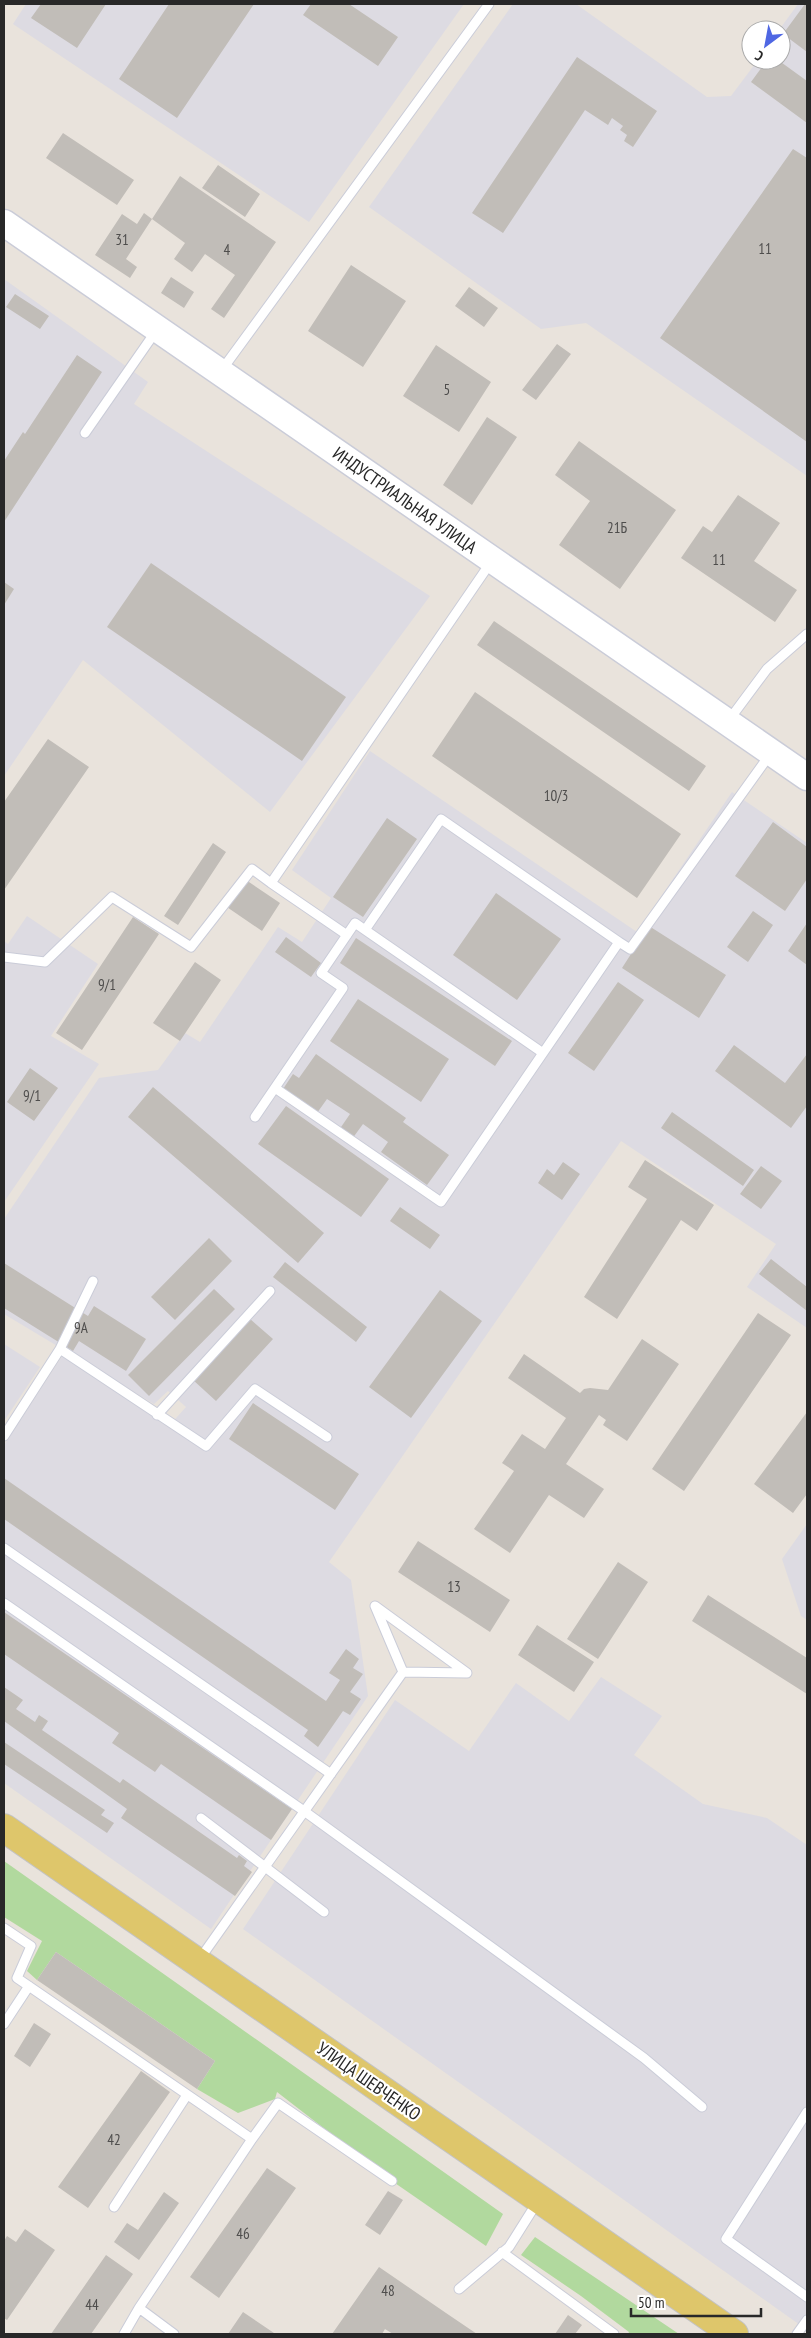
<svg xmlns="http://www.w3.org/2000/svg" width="811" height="2338" font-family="'PT Sans Narrow',sans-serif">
	<rect width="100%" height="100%" fill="#e9e3dc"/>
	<path fill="#dddbe2" d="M26 4H464L309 222 13 24Z
		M513 4H576L707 97 731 96 758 60H781L779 30 798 4H807V476L586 323 541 329 369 207Z
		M4 279 148 382 134 404 430 596 270 812 83 660 4 776Z
		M370 751 637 932 732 792 807 843V1328L747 1287 776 1244 621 1141 329 1562 351 1580 368 1696 211 1929 4 1783V1445L63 1355 168 1427 186 1407 168 1391 154 1404 4 1314V1219L99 1078 158 1070 185 1033 200 1042 278 927 302 942 331 898 292 870Z
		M27 916 98 964 51 1036 99 1064 4 1202V941L8 944Z
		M4 1344 40 1367 4 1421Z
		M807 1524V1620L801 1616 782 1559Z
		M601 1677 662 1716 634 1755 703 1804 767 1818 807 1845V2330L243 1929 395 1700 469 1751 516 1683 569 1721Z"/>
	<path fill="#b1d99e" d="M4 1861 503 2214 486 2246 392 2181 277 2092 275 2099 238 2113 197 2089 215 2061 56 1952 37 1980 27 1971 42 1941 4 1917Z
		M535 2237 679 2334H628L629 2332 581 2296 521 2255Z"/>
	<path fill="#c1bdb8" d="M41 4H106L77 48 31 18Z
		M169 4H254L177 118 119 79Z
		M311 4H349L398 37 378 66 303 15Z
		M805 4H807V52L783 34Z
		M577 57 657 111 633 147 624 141 627 135 620 130 623 126 612 118 608 125 585 110 503 233 472 213Z
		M767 60H778L807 81V123L751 82Z
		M63 133 134 180 117 205 46 158Z
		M793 149 807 158V442L660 338Z
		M218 165 260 194 245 217 202 188Z
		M180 176 276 242 224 318 211 309 235 275 205 254 192 272 174 259 185 243 152 219Z
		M144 213 152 219 126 259 137 267 130 278 95 255 122 214 137 224Z
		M351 265 406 301 363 367 308 331Z
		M171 277 194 292 184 308 161 293Z
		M469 287 498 308 484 327 455 306Z
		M15 294 49 316 40 329 6 307Z
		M557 344 571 354 536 400 522 390Z
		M436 345 491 382 459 432 403 396Z
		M77 355 102 372 4 522V461L23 432 25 434Z
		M487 417 517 437 472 505 443 485Z
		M579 441 676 510 620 589 559 545 590 501 555 475Z
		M738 495 780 523 754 561 797 590 775 622 681 558 703 526 712 532Z
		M151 563 346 697 302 761 107 627Z
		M4 582 14 589 4 605Z
		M494 621 706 766 689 791 477 645Z
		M475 692 681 834 637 898 432 756Z
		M48 739 89 767 4 890V802Z
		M387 818 417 839 363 917 333 897Z
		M773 822 807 847V879L785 911 735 876Z
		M213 843 226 852 178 925 164 916Z
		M240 876 280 903 262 931 221 903Z
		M496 893 561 939 517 1000 453 955Z
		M753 911 773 925 748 962 727 947Z
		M133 917 159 934 82 1050 56 1033Z
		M807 923V965L788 951Z
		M649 926 726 975 699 1018 622 968Z
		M286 937 321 963 311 977 275 952Z
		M356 938 512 1041 495 1066 340 963Z
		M195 962 221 980 180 1041 153 1023Z
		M618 982 644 1000 594 1071 568 1053Z
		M358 999 449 1059 421 1102 330 1041Z
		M734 1045 785 1083 807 1054V1106L791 1128 715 1071Z
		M316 1054 406 1118 403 1122 449 1155 427 1185 381 1152 388 1142 363 1124 352 1139 339 1130 350 1114 327 1099 317 1113 283 1089 293 1074 299 1078Z
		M30 1068 58 1088 34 1121 7 1102Z
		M153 1087 324 1233 298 1263 128 1117Z
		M286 1106 389 1179 361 1217 258 1144Z
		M672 1112 754 1170 743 1186 661 1128Z
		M645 1160 714 1205 697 1231 681 1220 617 1319 584 1297 647 1199 628 1187Z
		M563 1162 580 1174 562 1200 538 1183 547 1169 554 1175Z
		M761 1166 782 1181 761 1209 740 1194Z
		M400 1207 440 1235 430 1249 390 1221Z
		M209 1238 232 1261 175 1320 151 1297Z
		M771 1259 807 1287V1311L759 1274Z
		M285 1262 367 1327 356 1342 273 1277Z
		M4 1263 88 1316 94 1306 146 1339 126 1371 79 1341 73 1351 4 1308Z
		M214 1289 235 1309 149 1396 128 1375Z
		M440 1290 482 1321 411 1418 369 1387Z
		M758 1313 791 1335 684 1491 652 1469Z
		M249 1318 273 1339 216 1401 193 1380Z
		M642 1339 679 1364 627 1441 603 1425 606 1420 599 1415 566 1464 604 1489 584 1518 549 1495 510 1553 474 1529 514 1471 502 1463 522 1434 545 1449 566 1418 508 1378 524 1354 580 1393 584 1389 590 1388 608 1390Z
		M253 1403 359 1474 335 1510 229 1439Z
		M807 1412V1494L793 1513 754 1484Z
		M4 1478 326 1701 340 1680 329 1673 346 1649 359 1659 353 1668 363 1674 350 1692 361 1699 350 1715 343 1711 318 1747 304 1736 308 1730 4 1519Z
		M418 1541 510 1600 490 1632 398 1572Z
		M618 1562 648 1582 598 1659 567 1639Z
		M708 1595 807 1658V1694L692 1621Z
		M4 1612 292 1809 271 1840 161 1764 155 1772 112 1743 119 1733 4 1654Z
		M537 1625 594 1662 574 1692 518 1655Z
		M4 1687 23 1700 16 1709 35 1722 39 1715 48 1721 42 1730 120 1783 123 1779 237 1858 239 1855 247 1861 244 1866 252 1872 235 1896 121 1818 127 1809 4 1721Z
		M4 1742 105 1810 101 1815 114 1823 107 1833 4 1764Z
		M56 1952 215 2061 197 2089 37 1980Z
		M34 2023 51 2034 30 2067 14 2056Z
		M141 2071 170 2092 88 2208 58 2187Z
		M267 2168 296 2188 219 2298 190 2277Z
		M388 2191 403 2200 380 2235 365 2225Z
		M164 2192 179 2203 139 2260 114 2242 127 2223 138 2230Z
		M25 2229 55 2250 7 2320 4 2318V2241L7 2236 16 2242Z
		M106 2255 133 2274 91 2334H51Z
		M379 2267 446 2313 477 2334H393L385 2329 382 2334H332Z
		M243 2312 274 2333 273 2334H228Z
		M568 2315 582 2325 575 2334H555Z"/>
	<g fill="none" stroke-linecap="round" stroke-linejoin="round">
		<defs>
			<path id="lane" d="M221 371 489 4
				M85 433 156 331
				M729 720 767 669 807 634
				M365 930 441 819 619 942
				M347 935 271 883 491 562
				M4 957 45 962 112 897 191 947 252 869 271 883
				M275 1088 441 1202 543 1053
				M255 1117 343 988 321 973 355 923 543 1053 619 942 630 949 771 753
				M60 1349 93 1281
				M157 1415 270 1291
				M4 1436 60 1349 206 1446 255 1389 327 1437
				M4 1548 331 1774
				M4 1603 304 1811 644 2058 702 2107
				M201 1818 324 1912
				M4 1928 31 1946 17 1978 252 2139 278 2103 392 2181
				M199 1960 403 1672 467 1673 375 1606 403 1672
				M4 2024 29 1986
				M807 2112 726 2239 807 2297
				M114 2207 187 2095
				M502 2252 614 2334
				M459 2289 509 2247 538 2201
				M124 2334 139 2308
				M174 2334 139 2308 252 2139
				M797 2334 807 2320"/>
			<path id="secondary" d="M4 223 807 777"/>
			<path id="primary" d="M4 1828 734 2334"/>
		</defs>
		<use href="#lane" stroke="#caccd8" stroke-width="11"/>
		<use href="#secondary" stroke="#caccd8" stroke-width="29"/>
		<use href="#primary" stroke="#c3c3c3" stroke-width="30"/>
		<use href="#lane" stroke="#fff" stroke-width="9"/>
		<use href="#secondary" stroke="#fff" stroke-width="26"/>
		<use href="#primary" stroke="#dec66b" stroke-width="28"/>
	</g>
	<g text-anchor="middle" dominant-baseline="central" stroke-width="4.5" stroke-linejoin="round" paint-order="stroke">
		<g font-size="15" fill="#4e4d4c">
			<text x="122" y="239">31</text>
			<text x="765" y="248">11</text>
			<text x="227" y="249">4</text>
			<text x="447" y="389">5</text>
			<text x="617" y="527">21Б</text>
			<text x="719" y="559">11</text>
			<text x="556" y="795">10/3</text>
			<text x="107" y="984">9/1</text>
			<text x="32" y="1095">9/1</text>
			<text x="81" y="1327">9А</text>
			<text x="454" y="1586">13</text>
			<text x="114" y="2139">42</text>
			<text x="243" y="2233">46</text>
			<text x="388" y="2290">48</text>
			<text x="92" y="2304">44</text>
		</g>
		<g font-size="18" fill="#282828" stroke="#fff">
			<text transform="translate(405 500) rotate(35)">ИНДУСТРИАЛЬНАЯ УЛИЦА</text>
			<text transform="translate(369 2081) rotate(35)">УЛИЦА ШЕВЧЕНКО</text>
		</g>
	</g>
	<rect width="811" height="2338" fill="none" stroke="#282828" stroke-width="10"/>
	<g transform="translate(766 45) rotate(212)"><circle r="24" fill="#ffffff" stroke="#a9a9a9"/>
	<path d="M0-4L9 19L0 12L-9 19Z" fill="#4f67e3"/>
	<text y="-8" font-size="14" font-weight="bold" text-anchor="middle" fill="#282828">С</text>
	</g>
	<path d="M631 2308v8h130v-8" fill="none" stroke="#282828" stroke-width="2.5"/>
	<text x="638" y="2308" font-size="15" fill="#282828" stroke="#ffffff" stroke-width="4" paint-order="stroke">50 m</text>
</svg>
